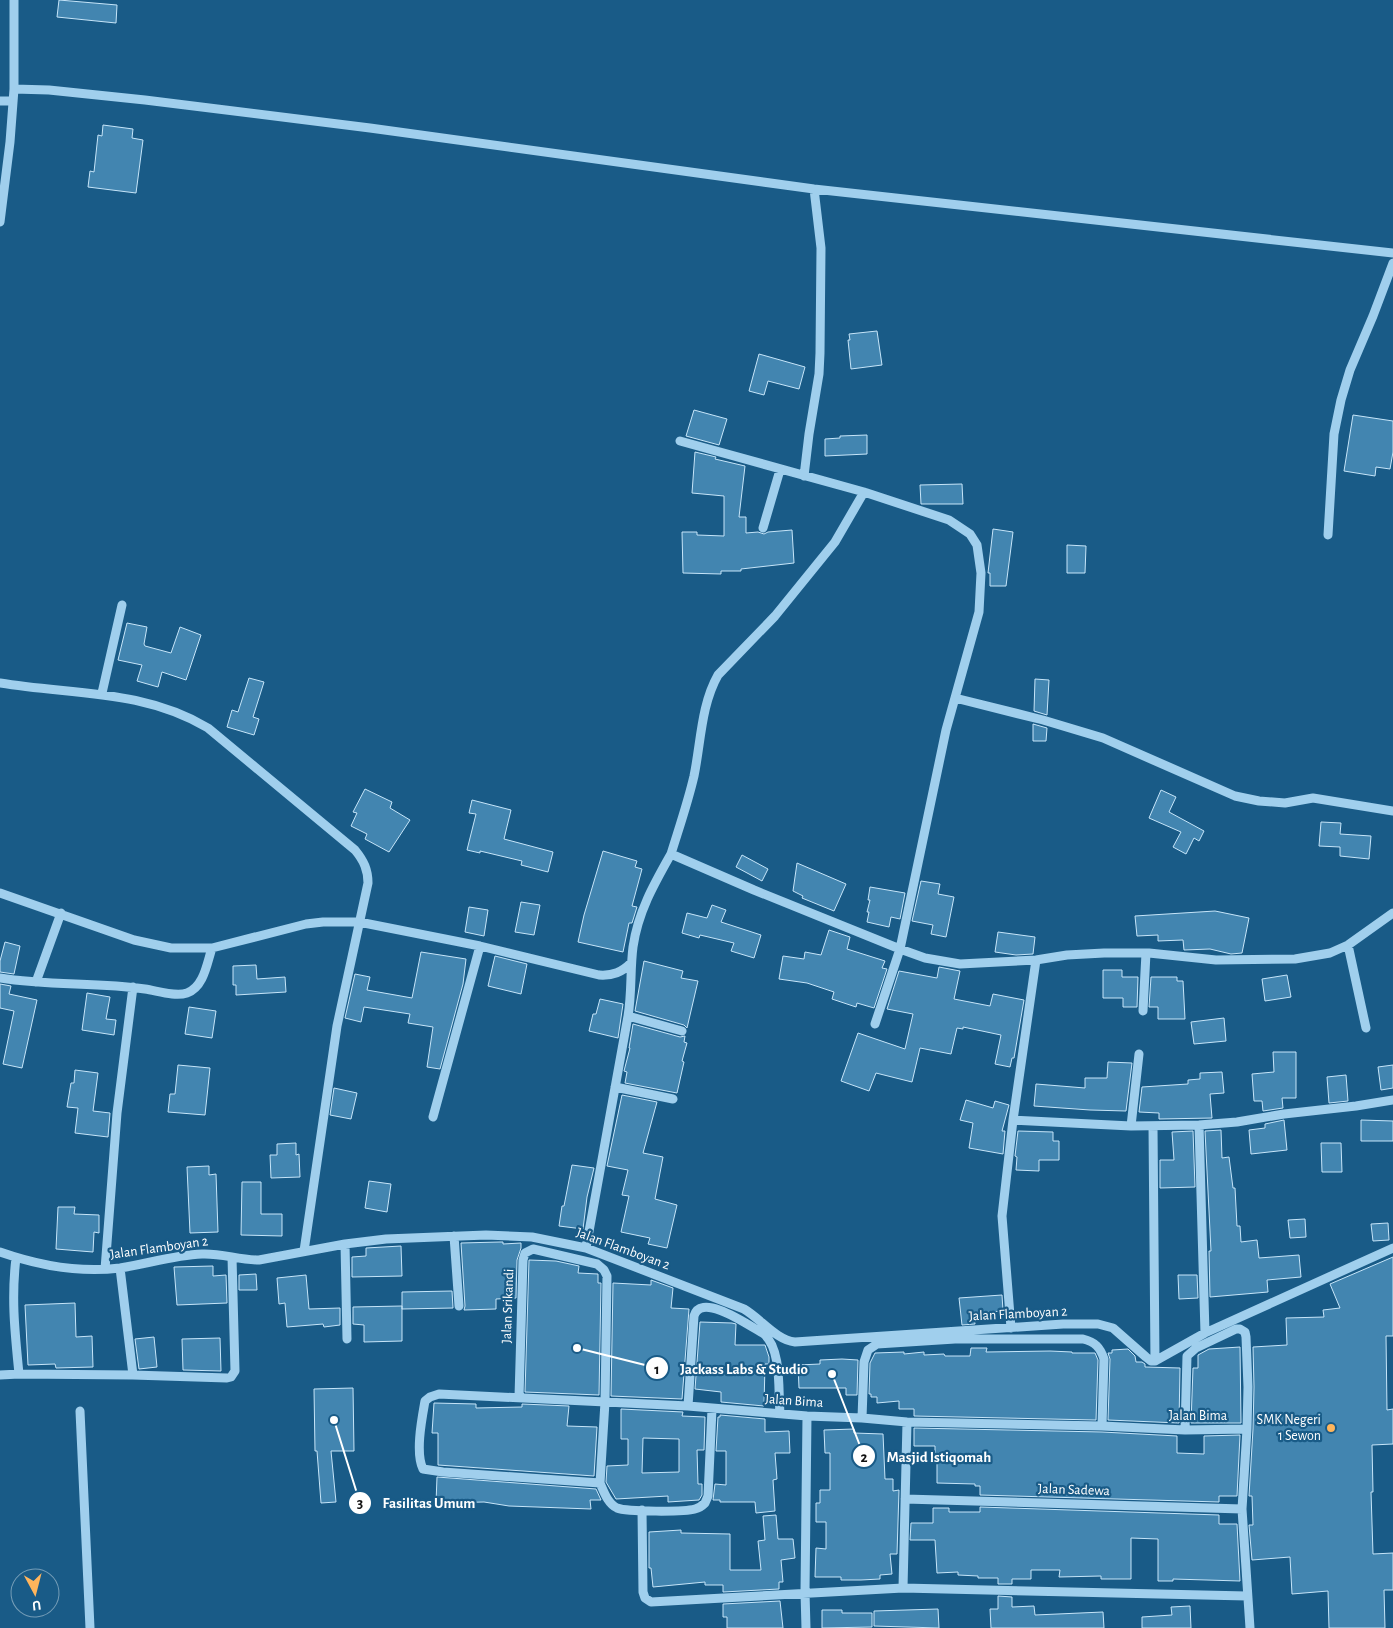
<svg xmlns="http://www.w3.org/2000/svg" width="1393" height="1628" font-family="'Alegreya Sans',sans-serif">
	<rect width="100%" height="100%" fill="#195b87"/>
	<path fill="#4285b0" stroke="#c6e5f9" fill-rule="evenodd" d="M59 0 117 5 116 23 57 17Z
		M103 125 133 129 132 138 143 140 136 193 88 187 90 171 94 172 98 135 102 136Z
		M877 331 882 365 851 369 848 340H850L849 334Z
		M759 354 805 367 799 389 768 381 764 395 749 391Z
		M694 410 727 419 719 445 686 436Z
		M1353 415 1393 421V452L1390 469 1376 467 1375 476 1344 471Z
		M867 435V454L825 456V439L840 438V436Z
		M695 452 716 457 715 459 745 466 739 517H746V533L758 532 764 534 768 532 792 530 794 563 741 569V571H721V574L683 573 682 532H697V535L724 536V496L692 493Z
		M962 484 963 504H921L920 485Z
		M993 529 1013 532 1006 586H990V573H988Z
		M1067 545 1086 546 1085 573H1067Z
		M127 623 147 627 144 644 145 646 171 653 180 627 201 635 186 680 162 672 158 687 137 681 142 665 118 660Z
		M249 678 264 682 253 717 259 719 254 735 227 727 232 710 238 712Z
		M1035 679 1049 680 1047 715 1034 711Z
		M1033 724 1047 728 1046 741H1033Z
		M365 789 392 802 390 808 410 820 389 852 365 839 367 834 351 826 357 813 353 812Z
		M1161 790 1176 797 1169 812 1204 831 1199 841 1194 838 1186 854 1173 847 1181 832 1149 818Z
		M472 800 511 810 504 839 553 852 548 872 521 865 522 861 480 851V853L467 850 476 814 469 813Z
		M1321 822 1341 823 1340 834 1371 836 1369 859 1340 856V847L1319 846Z
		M603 851 637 861 635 867 642 869 632 906 637 907 632 923H629L623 952 578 942 584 915Z
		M742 855 768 869 762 881 736 867Z
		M797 863 846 884 834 911 802 898 803 896 793 891Z
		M921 881 940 884 938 894 954 897 946 937 931 934 933 925 912 921Z
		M870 887 905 893 900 919 891 917 889 927 867 922 869 912H867L870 900H868Z
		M521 902 540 905 534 935 515 932Z
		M712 905 726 910 721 922 761 935 754 958 731 951 734 943 700 935 699 938 682 933 687 913 707 918Z
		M469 907 488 910 484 936 465 932Z
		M1215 911 1249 918 1242 953 1231 954 1210 949 1184 950 1183 940 1158 941V935L1137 936 1135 916Z
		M829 930 850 937 847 949 885 961 882 968 887 969 874 1008 857 1003 856 1007 832 999 834 992 807 983 779 979 783 956 804 959 805 952 821 955Z
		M998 932 1035 937 1033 954 1016 955 995 952Z
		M5 942 20 946 14 974 0 972V961Z
		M421 952 466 959 463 984 440 1069 427 1067 433 1027 408 1023 410 1014 364 1007 361 1022 345 1018 355 974 370 977 367 990 412 998Z
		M495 956 527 964 521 994 488 986Z
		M644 961 683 971 681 978 698 981 687 1028 684 1025 635 1011Z
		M256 965 257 979 285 977 286 992 236 995V985H233V966Z
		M939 967 960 971 954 999 990 1006 993 994 1024 1000 1014 1058H1012L1010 1067 995 1064 1001 1035 963 1027V1029L957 1028 951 1054 920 1048 912 1082 876 1073 869 1091 841 1081 858 1033 905 1049 913 1014 887 1009 899 971 937 978Z
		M1103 970H1122V977H1138L1137 1007H1123V998H1103Z
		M1287 975 1291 997 1265 1001 1262 979Z
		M1151 977H1177V981H1183L1185 1019H1158V1007H1149Z
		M0 984 11 986 9 994 37 1000 22 1068 3 1064 14 1011 0 1008Z
		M87 993 110 997 106 1019 116 1020 114 1035 82 1030Z
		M600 999 623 1004 618 1038 589 1031 593 1014H596Z
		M189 1007 216 1011 212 1038 185 1034Z
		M1224 1018 1226 1041 1194 1044 1191 1022Z
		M633 1024 680 1037 685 1036 684 1042 687 1043 682 1061 684 1062 677 1093 625 1083 627 1072 624 1071 630 1048H629Z
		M1273 1052H1296V1098H1282L1283 1108 1263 1111 1262 1101H1254L1252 1074 1274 1072Z
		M1108 1062 1132 1063 1126 1111 1090 1110 1034 1106 1036 1084 1085 1088V1078H1107Z
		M178 1065 210 1068 205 1115 168 1112 170 1094H175Z
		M1393 1065V1088L1381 1090 1378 1067Z
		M75 1070 98 1073 93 1111 110 1113 108 1137 75 1133 78 1108 67 1107 71 1083H74Z
		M1222 1072 1224 1093 1210 1094 1212 1118 1159 1119V1113L1139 1112 1142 1087 1188 1084V1080L1200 1079V1073Z
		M1346 1075 1348 1101 1329 1103 1327 1077Z
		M334 1088 357 1093 351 1119 330 1115Z
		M622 1095 657 1102 643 1153 663 1157 655 1199 677 1205 667 1248 648 1244 650 1238 621 1232 629 1196 622 1195 628 1170 607 1166Z
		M966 1100 993 1108 995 1101 1009 1105 1002 1131H1005L1003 1154 969 1148 973 1123 960 1120Z
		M1284 1120 1287 1150 1251 1154 1249 1130 1265 1128V1124Z
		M1361 1120 1393 1121V1141H1361Z
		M1221 1130 1222 1158 1229 1157 1233 1188H1235L1237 1226H1240L1241 1242 1257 1240 1259 1258 1299 1255 1301 1277 1267 1280 1268 1292 1210 1297 1209 1251H1211L1205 1131Z
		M1018 1131 1053 1132V1141H1059V1160H1039V1171L1016 1170 1017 1157 1015 1156Z
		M1193 1131 1195 1187 1160 1188V1160H1174L1172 1132Z
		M296 1143V1155L299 1154 300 1177 271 1178 270 1155H277V1144Z
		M1321 1143H1341L1342 1172H1322Z
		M572 1165 594 1168 587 1197 583 1229 559 1226 562 1206H564Z
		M209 1166V1175L216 1174 218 1232 190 1233 187 1167Z
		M369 1181 391 1184 387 1212 365 1208Z
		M242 1182H261V1214H282V1236L241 1235Z
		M58 1207H75L74 1214 99 1215V1233L94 1232 93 1252 56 1249Z
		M1305 1219 1306 1237 1290 1238 1288 1220Z
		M1388 1223 1389 1240 1373 1241 1371 1224Z
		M500 1242H503V1244L521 1243V1248L517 1260 516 1298 496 1299V1309L464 1310 465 1306 461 1243Z
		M401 1246 402 1276 352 1277V1257L366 1256V1248Z
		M1393 1257V1336H1386L1387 1410 1393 1409V1444L1372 1445 1373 1492H1371L1373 1554 1393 1553V1590H1384L1385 1628H1329L1328 1591 1292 1594 1290 1557 1252 1560 1249 1525H1253L1252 1496H1249L1253 1429 1254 1387 1253 1347 1287 1345 1286 1318 1324 1317 1323 1310 1340 1308 1330 1284Z
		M529 1260 556 1261 579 1266 578 1273 598 1274V1283H601L599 1395 525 1392Z
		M213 1266V1276L226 1275 227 1303 177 1305 174 1267Z
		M256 1274 257 1290H239V1275Z
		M306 1275 309 1309 340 1308V1325L324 1327 323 1324 287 1327 285 1303 279 1304 277 1278Z
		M1178 1275H1197L1198 1298 1179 1299Z
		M651 1280 673 1288 671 1308 689 1309 682 1399 611 1396 613 1283 651 1285Z
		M452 1291 453 1308 402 1309V1292Z
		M1002 1295 1003 1311 974 1313 975 1324 962 1325 959 1298Z
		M75 1303 76 1337 92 1336 93 1367 56 1368 55 1364 28 1365 25 1305Z
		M402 1306V1341L364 1342V1325L353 1324V1307Z
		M700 1322 732 1323 736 1324 735 1345H765L769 1357V1364H765L764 1406 721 1402V1392L695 1389Z
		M154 1337 157 1367 139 1369 135 1339Z
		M220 1338 221 1371 183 1370 182 1339Z
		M1240 1347 1241 1423H1191L1193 1368H1198V1355L1209 1349Z
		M971 1348H987L986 1352 1050 1351 1072 1352V1353H1095L1098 1360 1096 1420 914 1416V1409H899V1401L877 1403V1397H871V1394H869L870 1363 875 1353 904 1352V1354L924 1352V1355L944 1354 945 1356H970Z
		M1128 1349 1135 1356 1136 1362H1142L1145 1364V1367L1180 1368 1179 1423 1108 1420 1110 1359 1108 1353H1112V1350Z
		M842 1359 858 1360 857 1395H846V1388H799L798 1365 820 1364V1360Z
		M353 1388 354 1451H331L336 1502 321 1503 317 1451H315L314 1389Z
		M434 1403 476 1404V1408L522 1407V1404L569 1406 567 1426 597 1427 594 1476 438 1465V1433H432Z
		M621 1409 683 1412 682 1416 705 1417 704 1450H697L698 1484H702V1495L699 1500 668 1502V1496L616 1499 606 1482 607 1466 628 1465V1439H621ZM643 1438 679 1439V1472L642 1473Z
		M720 1415 765 1419V1432L789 1431 790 1453H775L777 1479 773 1480 775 1511 756 1513 755 1502H720V1500H713L715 1484 726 1485V1451H716L718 1417H720Z
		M914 1428 1102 1432 1177 1436V1453L1204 1454V1436L1240 1435 1237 1496H1219V1502L980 1495V1486H975V1484L937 1483V1463H935V1446H914Z
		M854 1429V1433L883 1434 885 1479H893V1491L899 1490 897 1554H890L892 1574 880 1575V1579L861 1580H841V1577H815L816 1548 826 1549V1522H816V1503H820V1490H830V1453H825L824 1430Z
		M437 1477 596 1489 601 1500H590L591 1509 509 1506 484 1502 436 1503Z
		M980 1507 1219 1515V1524H1237L1240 1581 1173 1579V1581H1158V1539L1131 1538V1579H1101V1576L1059 1577 1060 1570H1031V1579H1012V1584H998V1578H978V1576L958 1575V1572L937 1573 935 1540H910L911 1523H933V1508H949V1512H980Z
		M776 1515 778 1539H793L795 1558 781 1560 783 1582H779V1589L723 1592V1585H705V1582L653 1587 651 1568H649V1532L681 1530V1533L730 1534V1570H761L758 1541 765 1540 763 1516Z
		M998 1596 1012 1597V1607L1034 1606 1035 1615 1103 1612 1104 1628H991L990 1609H998Z
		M780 1601 783 1628H727V1617H723V1604Z
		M1190 1606 1191 1628H1142V1617L1172 1615 1171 1607Z
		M938 1609 939 1628 874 1626V1611Z
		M822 1610H842V1613H872V1627L822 1628Z"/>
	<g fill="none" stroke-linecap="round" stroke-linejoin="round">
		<path stroke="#a0cfed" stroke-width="9" d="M14 89 49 90 145 100 370 128 814 189 1393 253
			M0 101H13
			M0 222 10 142 14 89V0
			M680 441 864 492 949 520 970 534 977 545 981 573 979 612 946 730 900 949 875 1024
			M804 476 809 434 819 374 820 353 821 248 814 189
			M763 528 780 470
			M1328 535 1334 434 1341 400 1350 370 1373 316 1393 263
			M0 683C72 695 142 689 208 728L355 850C364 861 368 870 368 883L337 1026 304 1251
			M102 693 122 605
			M955 698 1043 720 1103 738 1235 796 1259 801 1285 803 1313 798 1393 811
			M671 854C679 828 688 802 694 776 701 742 701 705 718 675L775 616 835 542 864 492
			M0 893 134 940 171 948H212L306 924 323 922H359L480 946 599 975C613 976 622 972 631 963
			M1348 945 1366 1028
			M0 978C48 986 97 982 145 989 158 991 175 997 187 993 204 987 207 963 212 948
			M36 982 61 913
			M1143 1011 1146 953
			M628 1016 682 1031
			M615 1087 673 1099
			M433 1117 480 946
			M1013 1120 1131 1126 1199 1125 1237 1122 1284 1114 1356 1106 1393 1100
			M1199 1125 1205 1333
			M1131 1126 1139 1054
			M1153 1126 1155 1361
			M454 1236 459 1306
			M345 1244 347 1339
			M586 1248 628 1016C632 993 630 970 633 947 638 912 654 884 671 854L754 890 900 949 925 958 960 964 1036 960 1067 955 1104 953H1149L1216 960 1295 959 1330 953 1348 945 1393 913
			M0 1252C37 1265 80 1273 120 1268 147 1264 174 1255 202 1254 221 1253 239 1260 259 1260L345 1244 386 1239 486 1235 532 1237 586 1248 744 1309C761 1319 776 1340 795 1342L1063 1324H1098L1113 1328 1146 1357 1151 1361H1155
			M120 1268 133 1375
			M105 1269 117 1113 133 987
			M1011 1328 1002 1216 1013 1120 1036 960
			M1155 1361 1205 1333 1393 1248
			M19 1374 133 1375 227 1378 231 1377 235 1371 232 1257
			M0 1375 19 1374C15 1333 11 1299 16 1258
			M519 1397 523 1260 525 1253 533 1249 597 1264 604 1270 607 1276 605 1402 600 1483C604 1492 608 1504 617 1508 627 1512 685 1512 695 1509 699 1508 702 1506 705 1503L708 1496 712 1409
			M688 1406 694 1316C701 1291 751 1327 764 1334 782 1350 778 1390 780 1413
			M80 1411 90 1628
			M862 1418 864 1362 868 1350 877 1344 955 1339H1083C1095 1342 1100 1347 1104 1359L1102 1426
			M1185 1430 1187 1356 1196 1348 1236 1329H1240L1245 1332 1246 1337 1248 1387 1247 1429
			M600 1483 443 1472 423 1469C415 1453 422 1418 425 1401L430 1397 439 1394 688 1406 807 1416 862 1418 907 1422 1102 1426 1185 1430 1247 1429 1242 1509 1250 1628
			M905 1499 1242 1509
			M642 1510 643 1592 645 1598 651 1602 903 1588 1247 1596
			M903 1588 907 1422
			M806 1628 805 1592 807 1416"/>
	</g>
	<circle fill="#ffb55c" stroke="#195b87" stroke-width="2" cx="1331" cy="1428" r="5"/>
	<g text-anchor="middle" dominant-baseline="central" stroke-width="4.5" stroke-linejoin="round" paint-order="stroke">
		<g font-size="14" fill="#fff" stroke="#195b87">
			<text transform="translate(159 1248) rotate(-8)">Jalan Flamboyan 2</text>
			<text transform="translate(623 1249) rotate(20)">Jalan Flamboyan 2</text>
			<text transform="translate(508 1306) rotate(-88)">Jalan Srikandi</text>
			<text transform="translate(1018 1314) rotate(-3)">Jalan Flamboyan 2</text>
			<text transform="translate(794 1401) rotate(4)">Jalan Bima</text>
			<text x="1198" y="1416">Jalan Bima</text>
			<text transform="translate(1074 1490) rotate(2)">Jalan Sadewa</text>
		</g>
		<g font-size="14" fill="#fff" stroke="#195b87" text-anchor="end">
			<text x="1321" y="1420">SMK Negeri<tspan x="1321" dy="16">1 Sewon</tspan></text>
		</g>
	</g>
	<path fill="none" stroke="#fff" stroke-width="2" d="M577 1348L657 1368M832 1374L864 1456M334 1420L360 1503"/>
	<g fill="#fff" stroke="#195b87" stroke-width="2">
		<circle cx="577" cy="1348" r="5"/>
		<circle cx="832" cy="1374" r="5"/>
		<circle cx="334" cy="1420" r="5"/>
		<circle cx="657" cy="1368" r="12"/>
		<circle cx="864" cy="1456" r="12"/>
		<circle cx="360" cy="1503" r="12"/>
	</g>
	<g font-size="15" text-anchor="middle" font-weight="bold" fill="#111">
		<text x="657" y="1374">1</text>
		<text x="864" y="1462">2</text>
		<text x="360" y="1508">3</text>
	</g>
	<g font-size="15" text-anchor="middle" font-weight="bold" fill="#fff" stroke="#195b87" stroke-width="4.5" stroke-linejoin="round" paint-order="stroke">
		<text x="744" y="1374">Jackass Labs &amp; Studio</text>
		<text x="939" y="1462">Masjid Istiqomah</text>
		<text x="429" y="1508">Fasilitas Umum</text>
	</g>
	<g transform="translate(35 1593) rotate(173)"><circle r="24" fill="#195b87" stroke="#759db7"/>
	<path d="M0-4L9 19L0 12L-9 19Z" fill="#ffb55c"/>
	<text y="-8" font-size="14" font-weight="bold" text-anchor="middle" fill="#ffffff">U</text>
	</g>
</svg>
